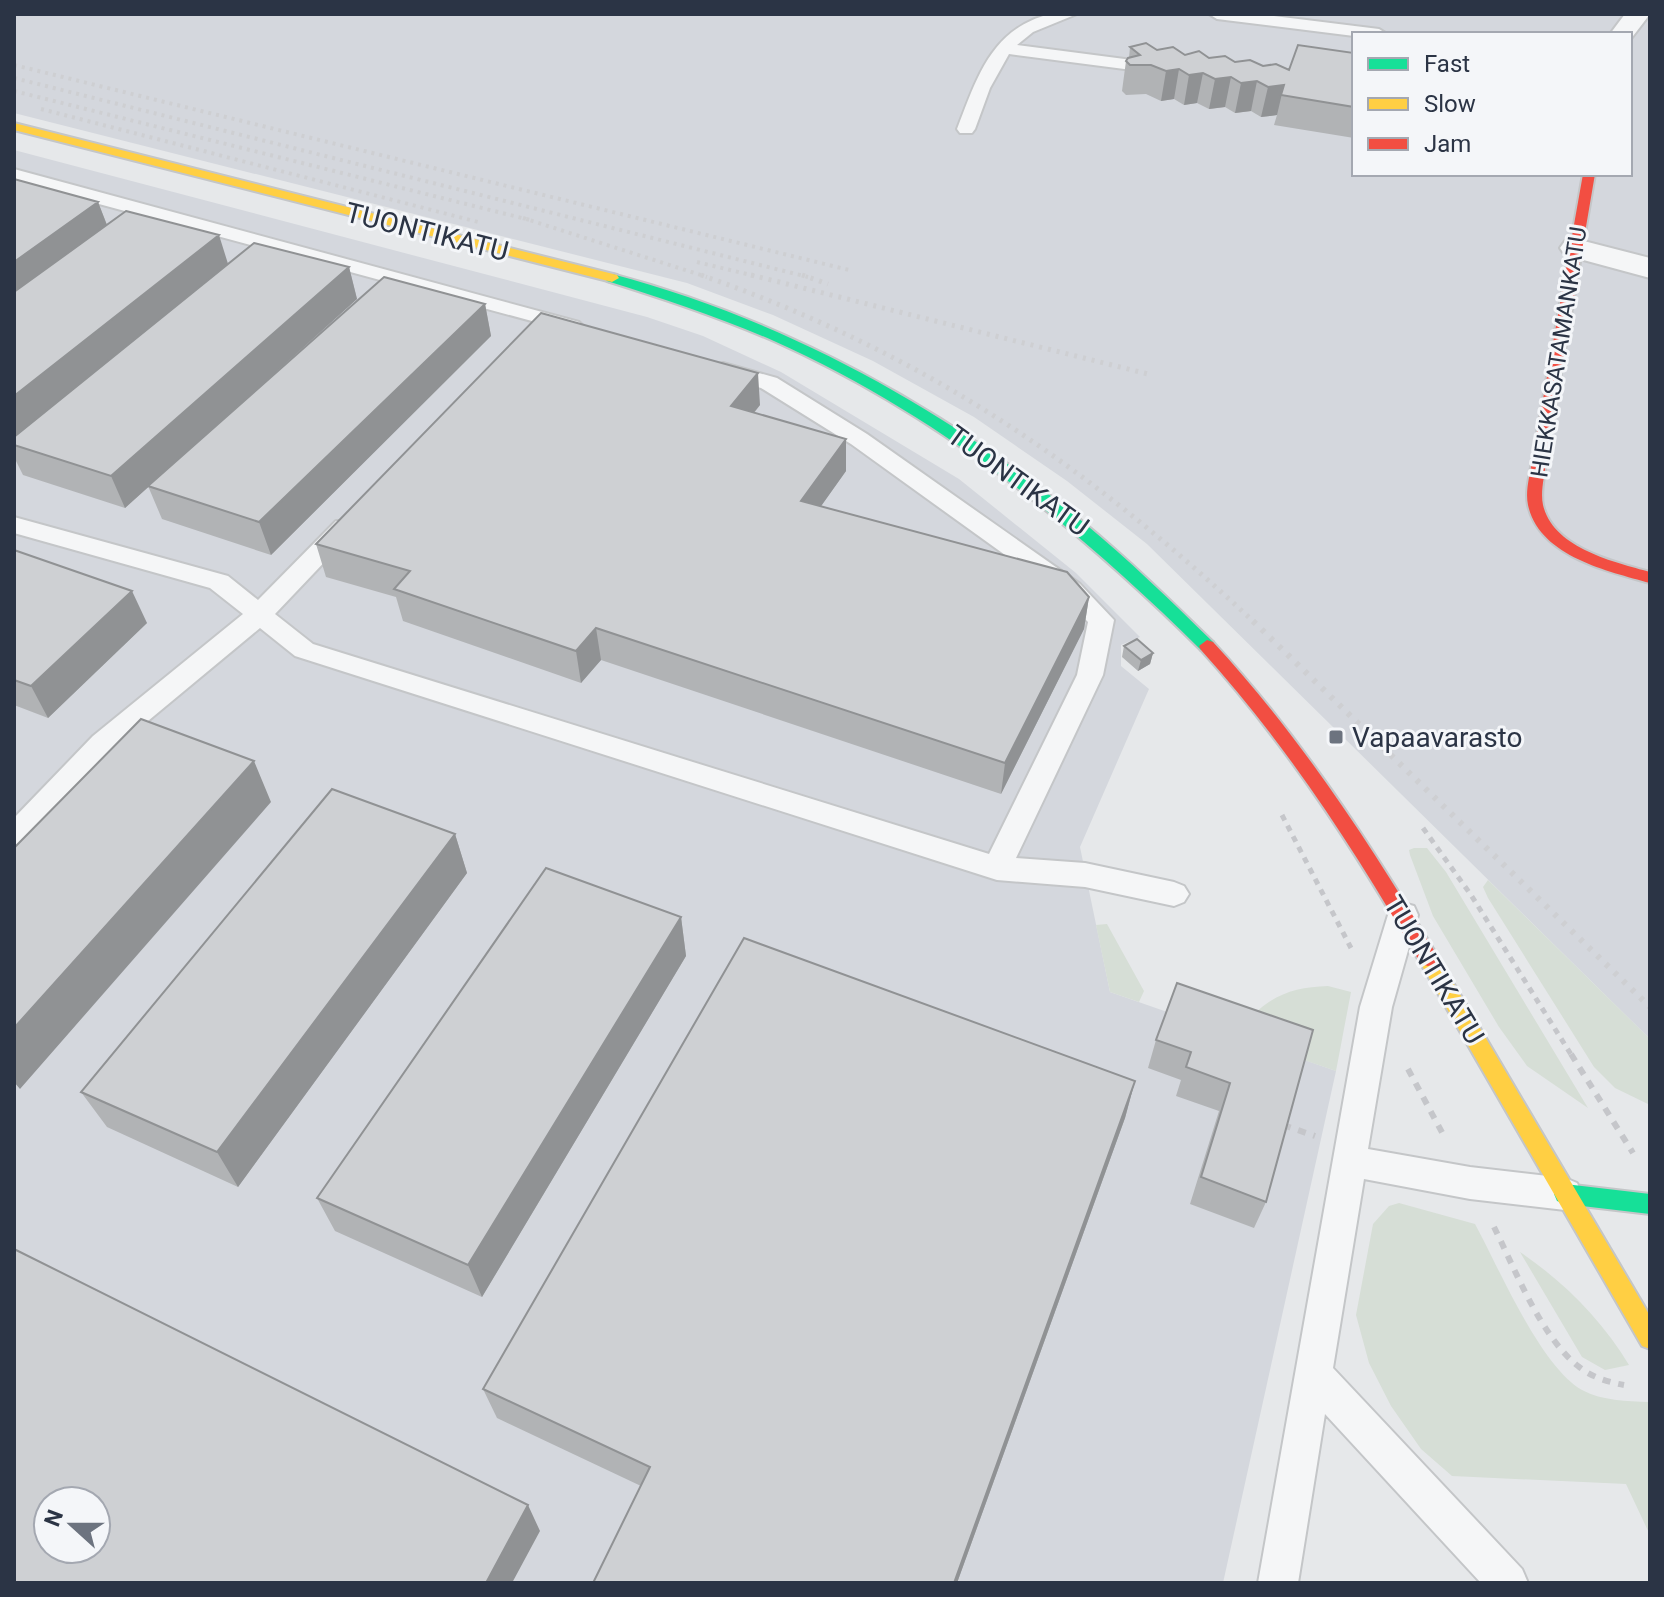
<svg xmlns="http://www.w3.org/2000/svg" width="1664" height="1597" font-family="Roboto,sans-serif">
	<rect width="100%" height="100%" fill="#e6e8ea"/>
	<path fill="#d4d7dd" fill-rule="evenodd" d="M14 14H1650V1039L1147 544 1067 481 974 417 873 361 773 315 687 283 14 113ZM1354 34H1630V174H1354Z
		M14 150 647 317 703 336 781 372 959 479 1076 573 1140 637 1121 645V666L1149 689 1080 847 1110 992 1336 1071 1223 1583H14ZM48 1501H96V1549H48Z"/>
	<path fill="#d6ded6" d="M1414 848H1427L1446 872 1588 1108 1527 1066 1499 1027 1433 916 1410 855 1409 850Z
		M1488 880 1650 1039V1105L1615 1088 1594 1067 1488 898 1483 887Z
		M1107 924 1144 991 1139 1002 1110 992 1096 925Z
		M1328 986 1351 992 1336 1071 1301 1059 1254 1014C1276 993 1298 987 1328 986Z
		M1399 1203 1475 1224C1499 1268 1540 1366 1582 1390 1603 1401 1626 1401 1649 1402L1650 1535 1626 1484 1452 1476 1421 1449 1391 1406 1369 1363 1356 1315 1373 1224 1389 1206Z
		M1520 1252C1563 1281 1602 1320 1629 1365L1605 1370 1582 1357Z"/>
	<g fill="none" stroke-linecap="round" stroke-linejoin="round">
		<defs>
			<path id="lane" d="M1050 14H1077L1033 32 1017 45 1163 64 1172 69 1163 74 1009 54 990 88 975 129 972 133H960L957 129C977 78 991 29 1050 14Z
				M1209 14H1257L1379 29 1387 34 1354 36 1217 19Z
				M14 169 579 322 583 326 579 330H565L14 181Z
				M723 363 777 378 867 434 1080 584 1114 620 1103 675 1016 858 1085 863 1174 882 1184 886 1189 894 1184 902 1174 906 1085 887 997 880 295 656 260 628 113 750 24 844 14 847V818L93 736 243 614 210 588 14 533V517L228 576 258 600 336 521H352L356 527 352 533 275 614 313 644 989 854 1077 675 1088 622 1062 596 851 444 761 388 715 375 712 370 715 365Z
				M1403 903 1414 906 1418 915 1392 1007 1368 1149 1470 1167 1565 1178 1577 1183 1582 1194 1577 1205 1565 1210 1470 1199 1364 1179 1333 1368 1522 1569 1528 1583H1481L1325 1414 1298 1583H1258L1360 1007 1388 915 1392 906Z"/>
			<path id="street" d="M1625 14H1650L1630 40V34H1610Z
				M1576 239 1650 258V278L1565 255 1560 248 1565 241Z"/>
			<path id="fast" d="M612 274C783 319 947 409 1083 522 1129 560 1171 601 1213 642L1215 646 1213 650H1201C1075 525 937 414 774 341 719 317 664 299 607 281L605 278Z
				M1565 1184 1650 1194V1214L1565 1204 1557 1201 1554 1194 1557 1187Z"/>
			<path id="slow" d="M14 123 617 275 619 278 612 282 14 130Z
				M1428 950 1435 952 1650 1316V1349L1642 1346 1421 964 1418 958 1421 952Z"/>
			<path id="jam" d="M1583 174H1595L1546 461C1545 475 1540 491 1543 505 1553 548 1614 562 1650 572V583C1607 571 1539 556 1528 505 1525 491 1530 475 1532 461Z
				M1207 640 1213 642C1300 736 1369 842 1435 952L1438 958 1435 964 1428 966 1421 964C1356 852 1288 746 1201 650L1199 646Z"/>
		</defs>
		<use href="#lane" stroke="#c4c6c8" stroke-width="4"/>
		<use href="#street" stroke="#c4c6c8" stroke-width="4"/>
		<use href="#fast" stroke="#c4c6c8" stroke-width="4"/>
		<use href="#slow" stroke="#c4c6c8" stroke-width="4"/>
		<use href="#jam" stroke="#c4c6c8" stroke-width="4"/>
		<path stroke="#c5c6ca" stroke-width="5" stroke-dasharray="6 6" stroke-linecap="butt" d="M1282 815 1351 948
			M1423 828 1471 895 1572 1056"/>
		<path stroke="#c5c6ca" stroke-width="6" stroke-dasharray="8 8" stroke-linecap="butt" d="M1571 1054 1633 1153
			M1408 1069 1445 1138
			M1283 1125 1315 1136
			M1494 1227C1515 1269 1541 1337 1578 1366 1591 1377 1608 1382 1624 1385"/>
		<use href="#lane" fill="#f5f6f7" fill-rule="evenodd"/>
		<use href="#street" fill="#f5f6f7" fill-rule="evenodd"/>
		<use href="#fast" fill="#16e098" fill-rule="evenodd"/>
		<use href="#slow" fill="#ffcf43" fill-rule="evenodd"/>
		<use href="#jam" fill="#f24e42" fill-rule="evenodd"/>
		<path stroke="#cecfd2" stroke-width="4" stroke-dasharray="3 5" stroke-linecap="butt" d="M14 65 849 270
			M14 78 808 277
			M14 91 534 221
			M41 109 478 222
			M523 218 707 277
			M697 262 759 277"/>
		<path stroke="#cecfd2" stroke-width="5" stroke-dasharray="3 6" stroke-linecap="butt" d="M701 275C924 353 1084 463 1255 623
			M751 275 1152 375
			M802 275 828 284"/>
		<path stroke="#cecfd2" stroke-width="6" stroke-dasharray="4 8" stroke-linecap="butt" d="M1253 621 1650 1007"/>
	</g>
	<path fill="#b1b3b5" d="M1130 47 1157 50 1289 70 1354 53V138L1274 125 1277 115 1261 117 1251 111 1235 113 1225 107 1209 109 1197 103 1184 105 1174 99 1161 101 1146 94 1126 95 1122 91 1126 61 1129 58Z
		M98 202 107 225 228 264 349 267 357 299 125 508 23 475 14 457V445Z
		M485 304 491 336 271 555 162 519 148 486Z
		M760 405 754 413 846 471 821 506 1089 597 1084 629 1001 794 601 660 581 683 403 621 396 597 326 577 316 544Z
		M14 550 147 623 48 718 14 705Z
		M1124 646 1153 653 1150 664 1138 671 1122 657Z
		M455 834 467 873 238 1187 107 1127 81 1092Z
		M681 917 686 956 482 1297 335 1231 317 1198Z
		M1313 1030 1266 1202 1254 1228 1190 1204 1219 1111 1176 1096 1181 1080 1148 1068 1156 1040Z
		M1135 1081 1125 1118 957 1583H593L641 1486 497 1418 483 1389Z"/>
	<path fill="#909294" d="M1179 69 1174 99 1161 101 1166 71Z
		M1203 73 1197 103 1184 105 1189 75Z
		M1231 77 1225 107 1209 109 1215 79Z
		M1257 81 1251 111 1235 113 1241 83Z
		M1284 85 1277 115 1261 117 1268 87Z
		M98 202 110 233 14 303V262Z
		M219 235 229 267 14 440V396Z
		M349 267 357 299 125 508 111 476Z
		M485 304 491 336 271 555 259 522Z
		M758 373 760 405 733 438 731 406Z
		M846 439V471L802 533 801 501Z
		M132 591 147 623 48 718 31 686Z
		M1089 597 1084 629 1001 794 1005 763Z
		M596 628 601 660 581 683 576 651Z
		M1153 653 1150 664 1138 671 1141 660Z
		M254 761 271 802 20 1089 14 1082V1028Z
		M455 834 467 873 238 1187 217 1152Z
		M681 917 686 956 482 1297 468 1265Z
		M1135 1081 1125 1118 957 1583H954Z
		M528 1505 540 1531 512 1583H486Z"/>
	<path fill="#ced0d3" stroke="#909294" stroke-width="2" fill-rule="evenodd" d="M1146 43 1157 50 1173 47 1185 55 1199 51 1209 58 1225 56 1235 62 1250 60 1263 66 1276 64 1289 70 1298 45 1354 53V107L1281 95 1284 85 1268 87 1257 81 1241 83 1231 77 1215 79 1203 73 1189 75 1179 69 1166 71 1151 65H1130L1126 61 1128 58 1140 55 1130 47Z
		M14 179 98 202 14 262Z
		M126 211 219 235 14 396V292Z
		M254 243 349 267 111 476 14 445V437Z
		M384 277 485 304 259 522 148 486Z
		M541 313 758 373 731 406 846 439 801 501 1067 572 1089 597 1005 763 596 628 576 651 394 589 410 571 316 544Z
		M14 550 132 591 31 686 14 680Z
		M1137 639 1153 653 1141 660 1124 646Z
		M141 719 254 761 14 1028V848Z
		M332 789 455 834 217 1152 81 1092Z
		M546 868 681 917 468 1265 317 1198Z
		M744 938 1135 1081 954 1583H593L650 1467 483 1389Z
		M1177 983 1313 1030 1266 1202 1201 1177 1230 1083 1186 1067 1191 1052 1156 1040Z
		M14 1249 528 1505 486 1583H14ZM48 1501H96V1549H48Z"/>
	<rect fill="#6c737f" stroke="#f4f6f9" stroke-width="3" x="1328" y="729" width="16" height="16" rx="4"/>
	<g text-anchor="middle" dominant-baseline="central" stroke-width="6" stroke-linejoin="round" paint-order="stroke">
		<g font-size="24" fill="#2b3445" stroke="#f4f6f9">
			<text transform="translate(1559 352) rotate(-81)">HIEKKASATAMANKATU</text>
		</g>
		<g font-size="28" fill="#2b3445" stroke="#f4f6f9">
			<text transform="translate(427 232) rotate(14)">TUONTIKATU</text>
			<text transform="translate(1018 481) rotate(36)">TUONTIKATU</text>
			<text transform="translate(1434 970) rotate(59)">TUONTIKATU</text>
		</g>
		<g font-size="28" fill="#2b3445" stroke="#f4f6f9" text-anchor="start">
			<text x="1352" y="737">Vapaavarasto</text>
		</g>
	</g>
	<rect width="1664" height="1597" fill="none" stroke="#2b3445" stroke-width="32"/>
	<rect x="1352" y="32" width="280" height="144" fill="#f4f6f9" stroke="#a4a8b1" stroke-width="2"/>
	<rect x="1368" y="58" width="40" height="12" fill="#16e098" stroke="#a4a8b1" stroke-width="2"/>
	<text x="1424" y="72" font-size="24" fill="#2b3445">Fast</text>
	<rect x="1368" y="98" width="40" height="12" fill="#ffcf43" stroke="#a4a8b1" stroke-width="2"/>
	<text x="1424" y="112" font-size="24" fill="#2b3445">Slow</text>
	<rect x="1368" y="138" width="40" height="12" fill="#f24e42" stroke="#a4a8b1" stroke-width="2"/>
	<text x="1424" y="152" font-size="24" fill="#2b3445">Jam</text>
	<g transform="translate(72 1525) rotate(291)"><circle r="38" fill="#f4f6f9" stroke="#a4a8b1" stroke-width="2"/>
	<path d="M0-6L14 30L0 20L-14 30Z" fill="#6c737f"/>
	<text y="-12" font-size="22" font-weight="bold" text-anchor="middle" fill="#2b3445">N</text>
	</g>
</svg>
